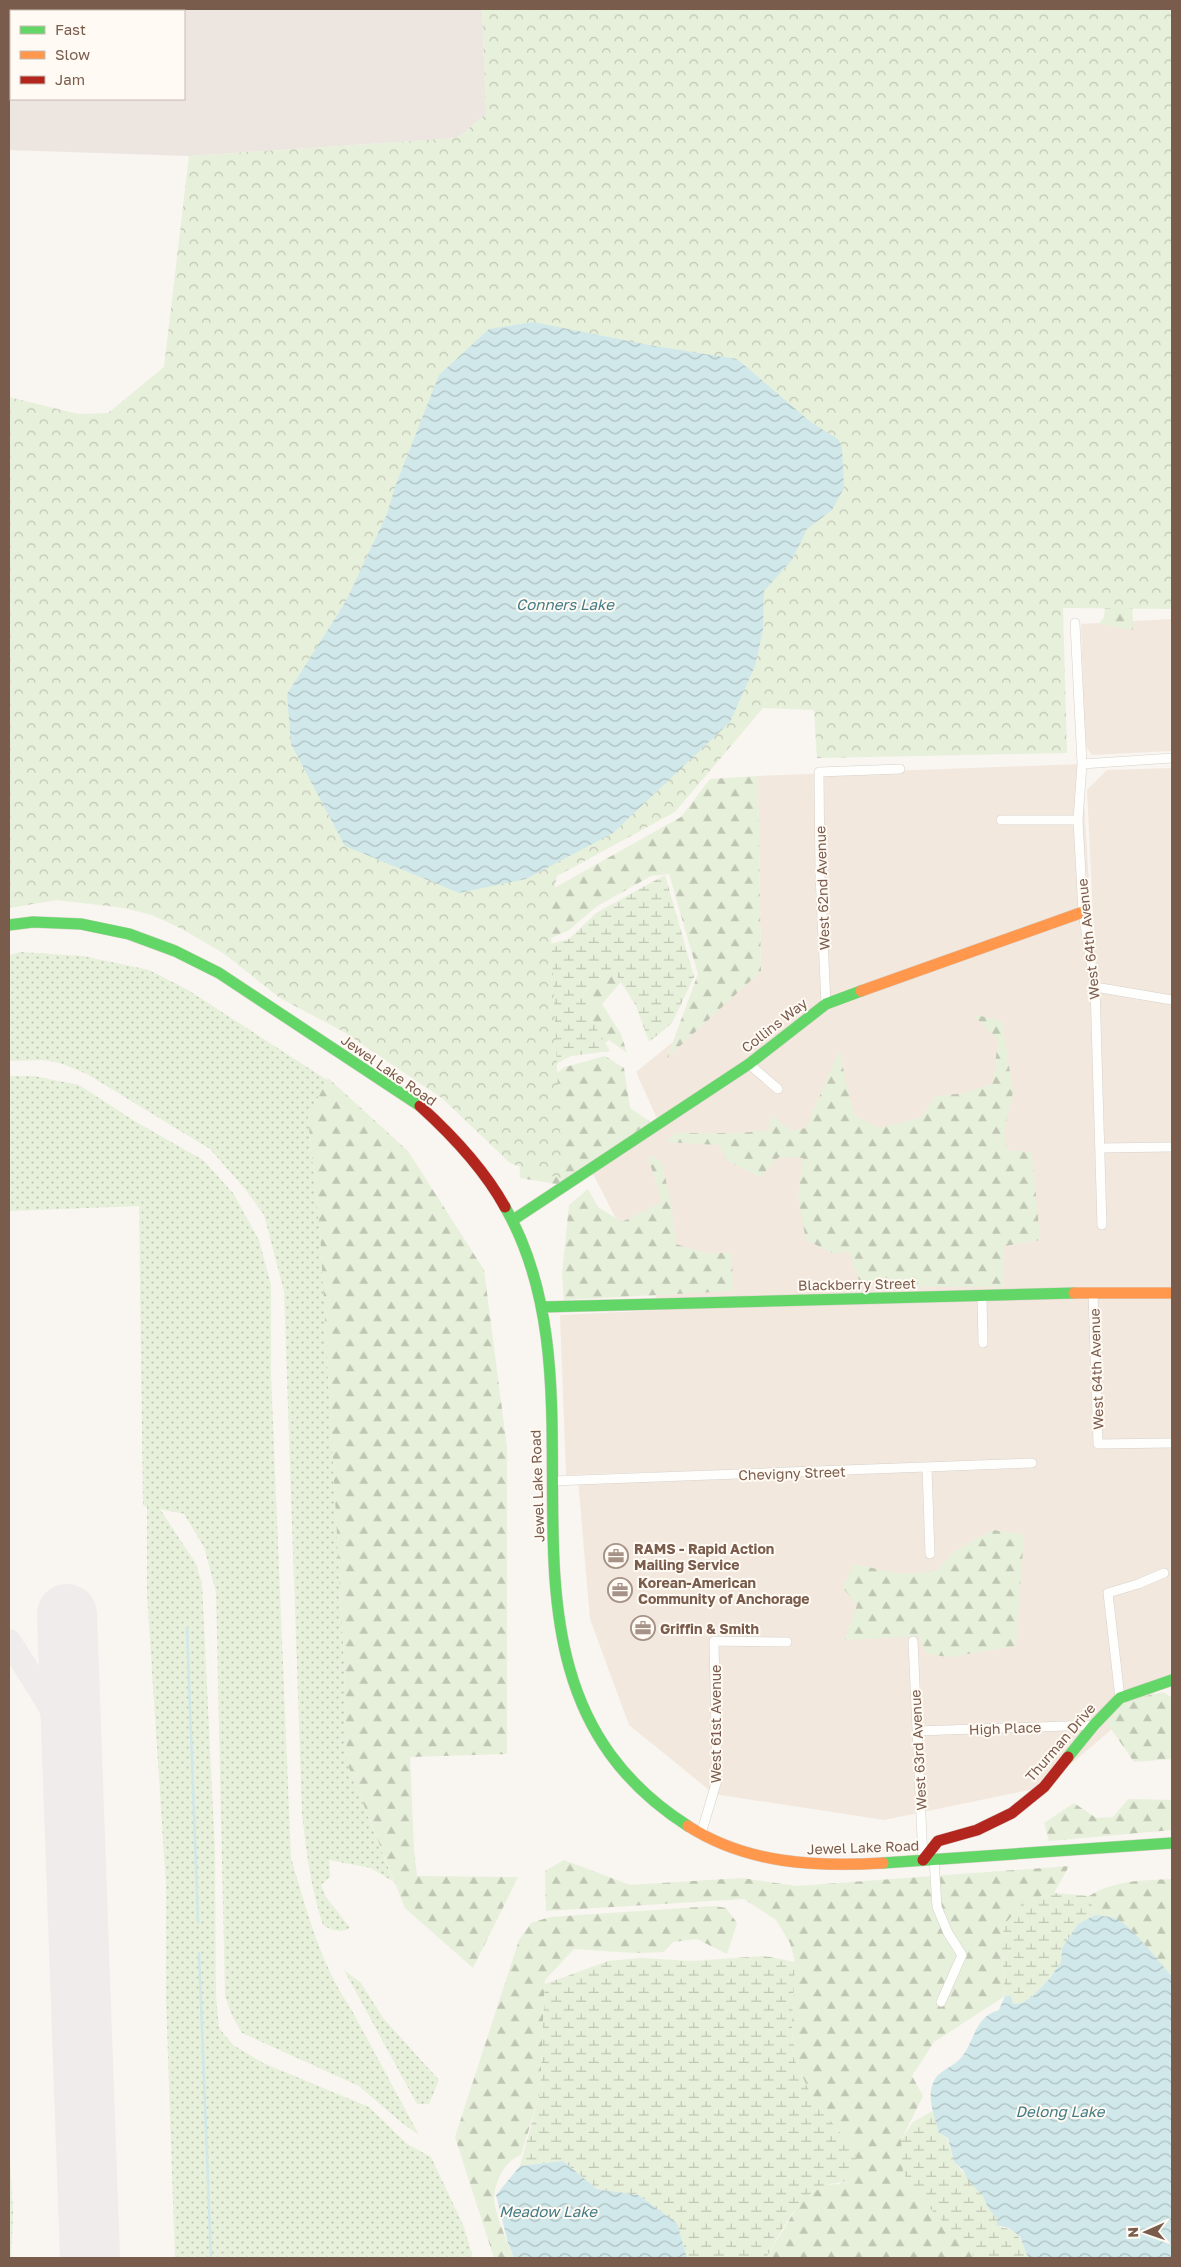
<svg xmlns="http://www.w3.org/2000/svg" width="1181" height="2267" font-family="'Golos Text',sans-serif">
	<defs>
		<pattern id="grass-dots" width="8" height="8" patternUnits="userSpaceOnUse" patternTransform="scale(1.25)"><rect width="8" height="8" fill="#e7f0db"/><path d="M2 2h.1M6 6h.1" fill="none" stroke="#c0c6b4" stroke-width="1.8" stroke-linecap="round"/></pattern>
		<pattern id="forest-firs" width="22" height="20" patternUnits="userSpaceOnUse" patternTransform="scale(1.25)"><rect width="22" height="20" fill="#e7f0db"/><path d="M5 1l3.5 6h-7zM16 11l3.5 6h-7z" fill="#c0c6b4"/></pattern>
		<pattern id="wetland-marsh" width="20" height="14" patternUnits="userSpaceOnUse" patternTransform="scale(1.25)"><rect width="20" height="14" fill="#e7f0db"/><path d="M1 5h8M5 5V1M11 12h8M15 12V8" fill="none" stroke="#c0c6b4"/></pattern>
		<pattern id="park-crowns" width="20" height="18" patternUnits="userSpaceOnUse" patternTransform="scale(1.25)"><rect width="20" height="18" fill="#e7f0db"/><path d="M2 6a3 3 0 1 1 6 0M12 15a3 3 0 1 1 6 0" fill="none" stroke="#c0c6b4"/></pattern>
		<pattern id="water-waves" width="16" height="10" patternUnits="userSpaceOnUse" patternTransform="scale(1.25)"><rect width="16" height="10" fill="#d0e8ea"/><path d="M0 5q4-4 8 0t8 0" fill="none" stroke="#aebfc0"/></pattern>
	</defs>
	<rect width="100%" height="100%" fill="#f9f5f0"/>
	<path fill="#f2e8de" d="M1172 619V751L1092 755 1085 745 1081 624Z
		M1082 764 1105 1165 1087 790 1107 770 1172 768V1687L1166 1683 1044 1787 884 1820 714 1794 629 1725 590 1619 578 1480 657 1472 566 1475 560 1315 663 1310 591 1170 660 1125 636 1072 761 971 758 776Z"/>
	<path fill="#ede5e0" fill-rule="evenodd" d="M9 9H482L486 114 457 138 189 156 9 150ZM11 11H184V99H11Z"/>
	<path fill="url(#grass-dots)" d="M20 952 83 956 149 970 188 990 327 1080 308 1118 320 1232 344 1659 347 1763 394 1882 371 1868 329 1860 330 1877 321 1885 326 1897 350 1928C340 1933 333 1931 323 1925 311 1888 306 1852 302 1813L284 1291 264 1215 246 1190 210 1149 87 1074 60 1063 42 1060 9 1061V955Z
		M9 1076H34L79 1085 136 1122 203 1160 233 1193 259 1240 271 1285V1375L291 1858C306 1908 320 1963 350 2007L419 2135 402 2123 359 2086 242 2033 232 2016 225 1996 216 1592 204 1547 184 1514 160 1509 196 1564 202 1584 215 1852 216 1996 219 2028 233 2045 263 2063 369 2107 407 2144 431 2157 464 2227 473 2258H175L166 1999V1885L147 1594V1507L143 1505 139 1206 9 1211Z
		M344 1970 361 1983 383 2018 439 2080 429 2104H417Z
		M9 2141 13 2214 11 2258H9Z"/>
	<path fill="url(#forest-firs)" d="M1131 553 1133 630 1099 624 1104 617 1107 586Z
		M758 776 761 971 667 1058 698 974 669 874 651 876 596 907 569 930 542 942 547 892 681 817 710 779Z
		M612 968 621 982 602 1004 621 1034 627 1053 609 1040 605 1043 591 1019 583 993Z
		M972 1014 1002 1021 1013 1092 1004 1131 1007 1150 1032 1152 1040 1240 1004 1246V1287L861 1286 849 1251 835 1254 806 1240 798 1198 803 1158 779 1157 760 1177 726 1160 720 1145 666 1142 675 1133H736L769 1131 771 1115 791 1131 806 1128 839 1051 854 1115 879 1128 922 1117 935 1096 967 1093 993 1083 998 1040Z
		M605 1056 624 1068 630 1108 652 1123 562 1185 520 1178 519 1128 543 1083 565 1067Z
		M328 1078 408 1151 484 1270 507 1448V1754L410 1757 414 1849 417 1876 518 1877 473 1968 405 1908 347 1763 344 1659 320 1232 308 1118Z
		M647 1154 662 1162 672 1210 676 1244 705 1253H732L733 1291 564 1300 562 1274 569 1205 588 1189 598 1207 622 1222 662 1202Z
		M993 1530 1024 1535 1016 1646 949 1657 927 1654 919 1636 845 1640 857 1605 843 1588 853 1564 901 1574 937 1571 953 1552Z
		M1163 1692 1172 1698V1759L1134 1762 1107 1723 1122 1702Z
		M1128 1799 1172 1800V1830L1049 1841 1044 1823 1074 1803 1096 1818 1113 1817Z
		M564 1860 630 1885 742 1878 797 1886 1069 1866 1054 1893 1024 1901 1002 1952 1005 1996 934 2042 912 2076 923 2096 901 2140 975 2258H766L802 2199 825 2185 840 2184 853 2148 814 2101 794 2059 792 2024 795 1962 790 1943 776 1920 744 1899 546 1911 545 1871Z
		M1172 1879V1976L1114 1918 1095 1915 1089 1896C1118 1879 1140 1881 1172 1879Z
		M715 1906 726 1908 737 1923 727 1954 697 1939 673 1942 664 1952 636 1953 574 1949 545 1980 540 2093 521 2155C505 2160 494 2183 494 2199 495 2213 508 2245 514 2258H494L455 2137 519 1940 531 1923 550 1917Z"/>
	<path fill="url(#wetland-marsh)" d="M665 875 694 977 672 1023 649 1042 636 1006 612 968 583 993 591 1019 610 1051 571 1056 542 1071 512 954 569 939 596 913Z
		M1054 1893 1089 1896 1095 1915 1078 1924 1062 1948 1061 1962 1050 1978 1033 1996 1022 2003 1013 2004 1011 1996H1005L1002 1952 1004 1925 1024 1901Z
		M765 1956 795 1962 792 2024 794 2059 814 2101 853 2148 857 2158 849 2179C838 2185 832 2182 824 2186 795 2198 781 2233 766 2258H687L677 2223 638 2195 597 2189 563 2161 520 2166 540 2093 545 1984 608 1961 642 1958 691 1961Z
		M934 2110 939 2133 947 2138 954 2162 984 2196 988 2208 998 2220 1000 2227C1019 2229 1022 2243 1028 2258H975L965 2244 913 2191 903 2172 901 2140 913 2122Z"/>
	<path fill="url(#park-crowns)" d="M482 9H1172V609L1063 608 1067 753 817 758 814 710 763 708 675 812 557 876 550 910 562 1178 539 1174 510 1163 443 1099 344 1032 280 998 223 953 184 930 152 915 124 908 57 900 9 908V397L78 414 108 413 164 367 189 156 457 138 486 114Z"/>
	<path fill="url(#water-waves)" d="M533 322 654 346 737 359 812 423 838 439 842 448 844 488 832 510 807 529 792 560 764 591 763 630 755 666 730 722 613 833 526 879 459 893 345 846 291 744 287 694 346 601 387 514 395 487 439 375 489 329Z
		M1095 1915C1101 1916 1108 1916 1114 1918 1131 1924 1158 1961 1172 1976V2258H1028L1020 2237 1009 2228 996 2225 998 2220 988 2208 983 2196 968 2180 963 2170 954 2162 948 2138 939 2133C936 2121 929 2104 931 2091 934 2071 947 2071 959 2060 975 2044 973 2017 999 2010L1005 1996H1011L1013 2004 1022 2003 1033 1996 1050 1978 1061 1962 1062 1948 1078 1924Z
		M563 2161 597 2189 638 2195 677 2223 687 2258H514L508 2243 496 2195 520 2166Z"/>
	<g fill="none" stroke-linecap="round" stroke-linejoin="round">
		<path stroke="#d0e8ea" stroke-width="2.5" d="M187 1628 198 1922
			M199 1953 211 2258"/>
		<path stroke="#f0ecec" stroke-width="24" d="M9 1641 39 1688 71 1743"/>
		<path stroke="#f0ecec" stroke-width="60" d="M67 1614 90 2258"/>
		<defs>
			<path id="street" d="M1075 623 1082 764 1078 820 1083 912 1095 987 1102 1225
				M1082 764 1172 758
				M1001 820H1078
				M1095 987 1172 1000
				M826 1004 820 874 819 772 900 769
				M749 1064 778 1089
				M1100 1148 1172 1147
				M1093 1293 1098 1444 1172 1443
				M982 1296 983 1343
				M927 1468 930 1554
				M552 1481 1032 1463
				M913 1641 923 1860
				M1120 1698 1108 1593 1138 1584 1164 1573
				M917 1731 1094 1725
				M701 1834 717 1780 714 1641 787 1642
				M934 1859 937 1907 948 1933 962 1955 941 2002"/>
			<path id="fast" d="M9 925 33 922 81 924 129 934 175 951 219 973 420 1106
				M505 1207C619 1405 458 1679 688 1826
				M513 1220 749 1064 826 1004 861 991
				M542 1307 1074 1293
				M1068 1757 1094 1725 1120 1698 1172 1680
				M883 1863 1172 1843"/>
			<path id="slow" d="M861 991 1083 912
				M1074 1293H1172
				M688 1826C747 1864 816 1867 883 1863"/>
			<path id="jam" d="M420 1106C452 1135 484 1169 505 1207
				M923 1860 938 1841 977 1830 1012 1813 1044 1787 1068 1757"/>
		</defs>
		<use href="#street" stroke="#d7d1cb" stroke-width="10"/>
		<use href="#fast" stroke="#d9d2cb" stroke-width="12"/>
		<use href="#slow" stroke="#d9d2cb" stroke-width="12"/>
		<use href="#jam" stroke="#d9d2cb" stroke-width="12"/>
		<use href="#street" stroke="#fefefd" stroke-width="9"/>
		<use href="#fast" stroke="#63d668" stroke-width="11"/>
		<use href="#slow" stroke="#ff974d" stroke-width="11"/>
		<use href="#jam" stroke="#b3261e" stroke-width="11"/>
	</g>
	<defs>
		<symbol id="office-ring" viewBox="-11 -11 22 22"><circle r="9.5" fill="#fffaf3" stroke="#a69286" stroke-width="1.5"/><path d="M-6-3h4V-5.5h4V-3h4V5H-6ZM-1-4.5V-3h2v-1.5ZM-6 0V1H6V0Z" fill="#a69286"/></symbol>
	</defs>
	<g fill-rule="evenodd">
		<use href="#office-ring" x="602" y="1542" width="28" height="28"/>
		<use href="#office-ring" x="606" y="1576" width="28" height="28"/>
		<use href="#office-ring" x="629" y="1614" width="28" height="28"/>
	</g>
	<g text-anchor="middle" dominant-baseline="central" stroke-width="4" stroke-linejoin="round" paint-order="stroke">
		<g font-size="14" fill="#7a5c4d" stroke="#fffaf3">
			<text transform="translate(822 888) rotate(-92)">West 62nd Avenue</text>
			<text transform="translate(1088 939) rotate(-96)">West 64th Avenue</text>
			<text transform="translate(774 1025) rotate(-38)">Collins Way</text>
			<text transform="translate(389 1070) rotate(35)">Jewel Lake Road</text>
			<text transform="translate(857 1284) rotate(-1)">Blackberry Street</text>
			<text transform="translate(1096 1369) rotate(-92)">West 64th Avenue</text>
			<text transform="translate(792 1473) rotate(-2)">Chevigny Street</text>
			<text transform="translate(537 1486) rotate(-92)">Jewel Lake Road</text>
			<text transform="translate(715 1724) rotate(-90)">West 61st Avenue</text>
			<text transform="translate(1005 1728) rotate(-2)">High Place</text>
			<text transform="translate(1060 1742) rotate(-49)">Thurman Drive</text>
			<text transform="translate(918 1750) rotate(-93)">West 63rd Avenue</text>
			<text transform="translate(863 1847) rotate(-2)">Jewel Lake Road</text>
		</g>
		<g font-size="14" font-weight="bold" fill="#7a5c4d" stroke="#fffaf3" text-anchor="start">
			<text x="634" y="1548">RAMS - Rapid Action<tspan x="634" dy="16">Mailing Service</tspan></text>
			<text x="638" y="1582">Korean-American<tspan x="638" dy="16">Community of Anchorage</tspan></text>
			<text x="660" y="1628">Griffin &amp; Smith</text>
		</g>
		<g font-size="15" font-style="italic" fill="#437c86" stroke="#fffaf3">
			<text x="565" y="604">Conners Lake</text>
			<text x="1060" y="2111">Delong Lake</text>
			<text x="548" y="2211">Meadow Lake</text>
		</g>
	</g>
	<rect width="1181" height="2267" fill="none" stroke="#7a5c4d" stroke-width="20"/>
	<rect x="10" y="10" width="175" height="90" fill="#fffaf3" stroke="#cabbb1"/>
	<rect x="20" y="26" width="25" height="8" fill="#63d668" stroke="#cabbb1"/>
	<text x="55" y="35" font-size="15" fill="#7a5c4d">Fast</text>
	<rect x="20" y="51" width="25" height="8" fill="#ff974d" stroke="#cabbb1"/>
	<text x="55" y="60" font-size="15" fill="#7a5c4d">Slow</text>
	<rect x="20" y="76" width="25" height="8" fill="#b3261e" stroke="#cabbb1"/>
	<text x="55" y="85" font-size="15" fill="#7a5c4d">Jam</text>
	<g transform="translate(1146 2232) rotate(268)" stroke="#fffaf3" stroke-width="4" paint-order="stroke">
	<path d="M0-4L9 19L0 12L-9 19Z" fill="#7a5c4d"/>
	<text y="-8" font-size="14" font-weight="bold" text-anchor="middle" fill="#7a5c4d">N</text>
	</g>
</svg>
